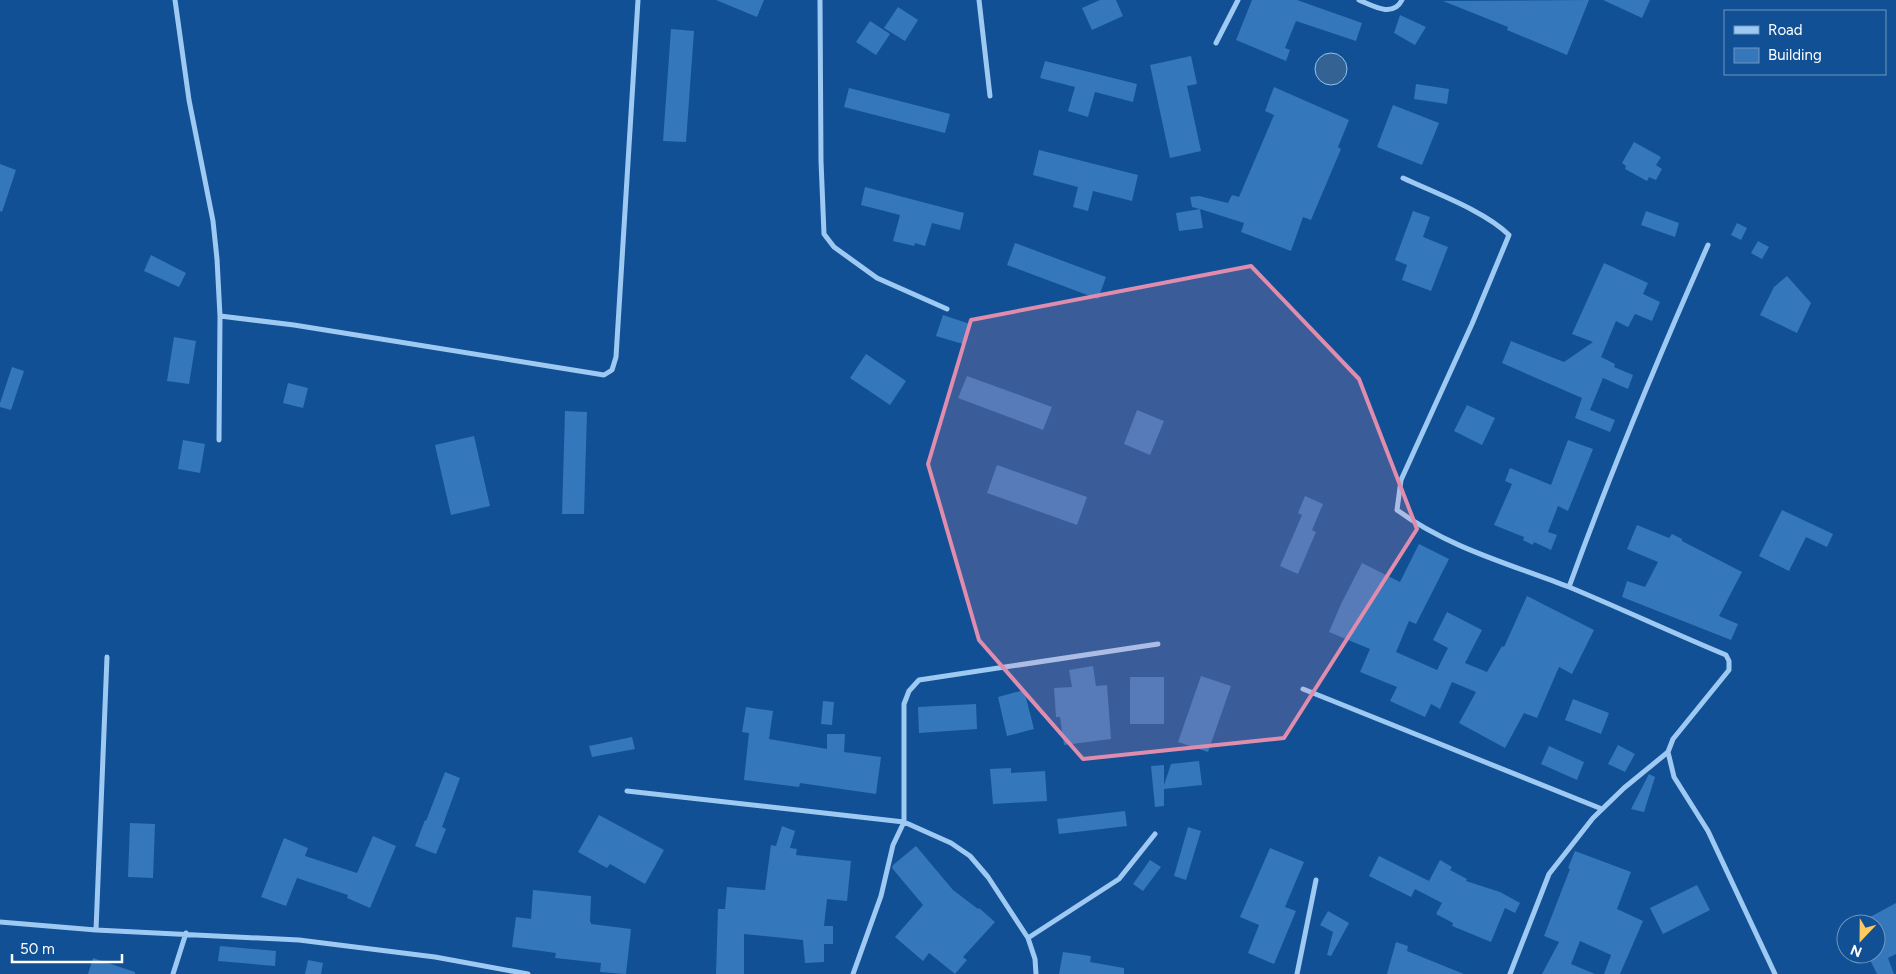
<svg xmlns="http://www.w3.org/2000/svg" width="1896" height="974" font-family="Figtree,sans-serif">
	<rect width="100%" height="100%" fill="#115094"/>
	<path fill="#346293" stroke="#90c4f7" d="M1315 69a16 16 0 1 1 32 0a16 16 0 1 1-32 0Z"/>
	<path fill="#3477bb" d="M716 0H764L757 17Z
		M1100 0H1116L1123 16 1092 30 1082 8Z
		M1252 0H1297L1362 23 1356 41 1296 21 1285 48 1290 50 1286 61 1236 40Z
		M1589 0 1567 55 1507 30 1508 27 1443 1Z
		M1603 0H1650L1642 18Z
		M898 7 918 20 905 41 884 28Z
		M1400 15 1426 27 1415 45 1394 33Z
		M870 21 890 34 876 55 856 42Z
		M671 29 694 31 686 142 663 141Z
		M1191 56 1197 84 1187 86 1201 151 1170 158 1150 65Z
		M1045 61 1137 84 1133 102 1095 92 1088 117 1068 111 1075 87 1040 78Z
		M1416 84 1449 89 1447 104 1414 99Z
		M1274 87 1349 120 1338 147 1341 149 1311 220 1303 217 1291 251 1241 232 1244 223 1200 209 1203 228 1179 231 1176 213 1200 209 1192 207 1190 197 1199 196 1228 203 1232 195 1239 197 1274 115 1265 111Z
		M849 88 950 114 945 133 844 107Z
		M1393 105 1439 123 1422 165 1377 147Z
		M1634 142 1661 157 1656 165 1662 169 1656 180 1649 177 1647 181 1625 169 1626 166 1622 163Z
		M1039 150 1138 175 1132 201 1093 191 1088 211 1073 207 1078 187 1033 175Z
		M0 164 16 170 2 212 0 211Z
		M865 187 964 213 960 230 932 223 925 246 915 243 914 246 893 241 900 215 861 205Z
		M1413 211 1430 217 1423 237 1448 247 1431 291 1402 280 1407 265 1395 260Z
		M1646 211 1679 223 1675 237 1641 225Z
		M1737 223 1747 228 1741 240 1731 235Z
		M1758 241 1769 247 1762 259 1751 253Z
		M1015 243 1106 277 1098 299 1007 265Z
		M151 255 186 273 179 287 144 271Z
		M1604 263 1648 283 1643 294 1660 302 1652 321 1635 314 1628 327 1616 321 1601 357 1615 364 1614 367 1633 375 1628 389 1603 378 1590 410 1615 420 1610 432 1575 418 1582 398 1502 363 1511 341 1564 362 1593 342 1572 334Z
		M1787 276 1811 303 1797 333 1760 315 1774 287Z
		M943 315 970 324 963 344 936 336Z
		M174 337 196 341 189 384 167 381Z
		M866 354 906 381 890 405 850 378Z
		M12 367 24 371 11 410 0 407V403Z
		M967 376 1052 407 1043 430 958 398Z
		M288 383 308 388 303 408 283 403Z
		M1467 405 1495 418 1482 445 1454 431Z
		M1137 410 1164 421 1150 455 1124 444Z
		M565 411 587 412 584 514H562Z
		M474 436 490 506 451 515 435 445Z
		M183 440 205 444 200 473 178 469Z
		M1568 440 1593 449 1568 511 1558 506 1548 532 1557 535 1551 550 1534 542 1533 545 1523 540 1524 537 1494 525 1512 484 1505 481 1510 468 1551 485Z
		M997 465 1087 497 1077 525 987 493Z
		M1305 496 1323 504 1312 530 1316 532 1298 574 1280 566 1302 515 1298 513Z
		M1782 510 1833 534 1827 547 1806 537 1789 571 1759 556Z
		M1637 525 1669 538 1672 534 1682 539V541L1742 572 1719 616 1738 624 1731 640 1622 597 1627 581 1645 587 1658 562 1627 549Z
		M1419 544 1449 559 1416 624 1409 621 1396 652 1437 670 1448 648 1433 640 1447 612 1482 630 1465 663 1487 672 1502 646 1504 647 1527 596 1594 630 1572 674 1559 667 1537 718 1524 713 1505 748 1459 723 1476 692 1452 682 1440 709 1431 704 1425 717 1390 701 1397 687 1360 672 1370 649 1329 632 1341 604 1362 563 1400 582Z
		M1093 666 1096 686 1107 685 1111 739 1064 745 1060 717H1056L1054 688 1072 687 1069 670Z
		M1201 676 1231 686 1208 752 1178 742Z
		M1130 677H1164V724H1130Z
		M1024 690 1034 729 1007 736 998 697Z
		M1573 699 1609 713 1601 734 1565 720Z
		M823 701 834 702 832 725 821 724Z
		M976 704 977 729 919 733 918 707Z
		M746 707 773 711 769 739 827 749V734H845L844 752 881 757 876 794 800 783 799 787 744 780 749 733 742 732Z
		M632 737 635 749 592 757 589 746Z
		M1618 745 1635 754 1625 772 1608 764Z
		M1549 746 1584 762 1577 780 1541 764Z
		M1199 761 1202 785 1164 789V806L1155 807 1151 766 1164 765V785L1171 764Z
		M1011 768V773L1045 771 1047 801 993 804 990 769Z
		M445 772 460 778 442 827 446 829 436 854 415 846 425 820 426 821Z
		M1649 774 1655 777 1644 812 1631 809Z
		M1125 811 1127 826 1059 834 1057 819Z
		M599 815 664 850 645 884 610 864 607 868 578 852Z
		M130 823 155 824 153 878 128 877Z
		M782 826 795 831 790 848 797 849 796 855 851 861 847 901 827 899 824 926H833V944H824V962L805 963 803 940 744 934V974H716L718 909H725L727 887 765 890 771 845 776 846Z
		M1188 827 1201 831 1186 880 1174 876Z
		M373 836 396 846 370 908 347 898 348 895 297 878 286 906 261 897 284 838 308 848 305 856 357 873Z
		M916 846 953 890 978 909 979 908 995 922 963 957 967 960 955 974 929 953 923 961 895 937 923 905 892 868 893 865Z
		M1270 848 1304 862 1285 907 1296 911 1274 964 1248 953 1259 925 1240 917Z
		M1575 851 1631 872 1617 909 1643 921 1620 974H1604L1611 955 1580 941 1571 964 1595 974H1542L1559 942 1544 936 1570 869 1568 868Z
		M1379 856 1429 881 1440 860 1452 867 1450 870 1467 879 1466 881 1500 892 1520 903 1515 913 1505 908 1491 942 1452 926 1453 923 1436 914 1442 903 1415 889 1411 897 1369 876Z
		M1150 860 1161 867 1143 891 1133 884Z
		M1697 885 1710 910 1663 934 1650 908Z
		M533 890 591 896 590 922H591V924L631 929 626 974 600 972 601 963 555 958 556 953 512 947 516 917 531 919Z
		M1896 903V954L1888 958 1894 974H1877L1867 954H1876V924H1857Z
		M1328 911 1349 923 1331 956 1327 955 1333 932 1320 925Z
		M1396 942 1408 946 1407 951 1464 974H1387Z
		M220 946 276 951 275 966 218 961Z
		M1063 952 1091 956 1090 962 1124 968V974H1059Z
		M93 958 135 972V974H88Z
		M308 960 323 963 321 974H305Z"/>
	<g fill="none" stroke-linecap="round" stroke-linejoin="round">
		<path stroke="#9ec9f3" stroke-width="5" d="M175 0 189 100 213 221 217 259 220 316 219 440
			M820 0 821 161 824 234 834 247 877 278 947 309
			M979 0 990 96
			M1359 0C1373 6 1393 18 1402 0
			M1216 43 1238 0
			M1403 178C1435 193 1485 211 1509 235L1472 324 1401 480 1397 510C1449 548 1510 564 1569 587 1622 609 1673 633 1726 655L1729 661V670L1673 739 1668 752 1674 777 1708 831 1775 974
			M220 316 294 325 604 375 612 370 616 357 638 0
			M1569 587C1611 471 1658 358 1708 245
			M1303 689 1602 809
			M627 791 904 822 951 843 970 856 988 877 1028 938 1035 959 1036 974
			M0 922 96 930 299 940 435 957 528 974
			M96 930 107 657
			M1028 938 1119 879 1155 834
			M173 974 186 933
			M853 974 881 896 893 845 904 822V704L909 691 919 680 1158 644
			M1297 974 1316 880
			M1510 974 1549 874 1593 818 1624 788 1668 752"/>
	</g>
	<path fill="#e08cad" fill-opacity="0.2" stroke="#e08cad" stroke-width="4" stroke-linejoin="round" d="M1251 266 1359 379 1417 529 1284 738 1083 759 979 640 928 464 971 320Z"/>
	<rect x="1724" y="10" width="162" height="65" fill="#115094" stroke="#7096bf"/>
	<rect x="1734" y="26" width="25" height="8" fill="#9ec9f3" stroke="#7096bf"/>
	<text x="1768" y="35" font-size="15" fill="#ffffff">Road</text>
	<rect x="1734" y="48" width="25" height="15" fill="#3477bb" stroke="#7096bf"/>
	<text x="1768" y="60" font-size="15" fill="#ffffff">Building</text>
	<g transform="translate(1861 939) rotate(202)"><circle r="24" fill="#115094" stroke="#7096bf"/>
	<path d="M0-4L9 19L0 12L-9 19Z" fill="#ffca60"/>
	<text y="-8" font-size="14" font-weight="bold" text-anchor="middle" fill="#ffffff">N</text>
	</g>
	<path d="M12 954v8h110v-8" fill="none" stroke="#ffffff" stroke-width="2.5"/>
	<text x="20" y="954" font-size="15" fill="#ffffff" stroke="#115094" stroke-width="4" paint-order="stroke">50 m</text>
</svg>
